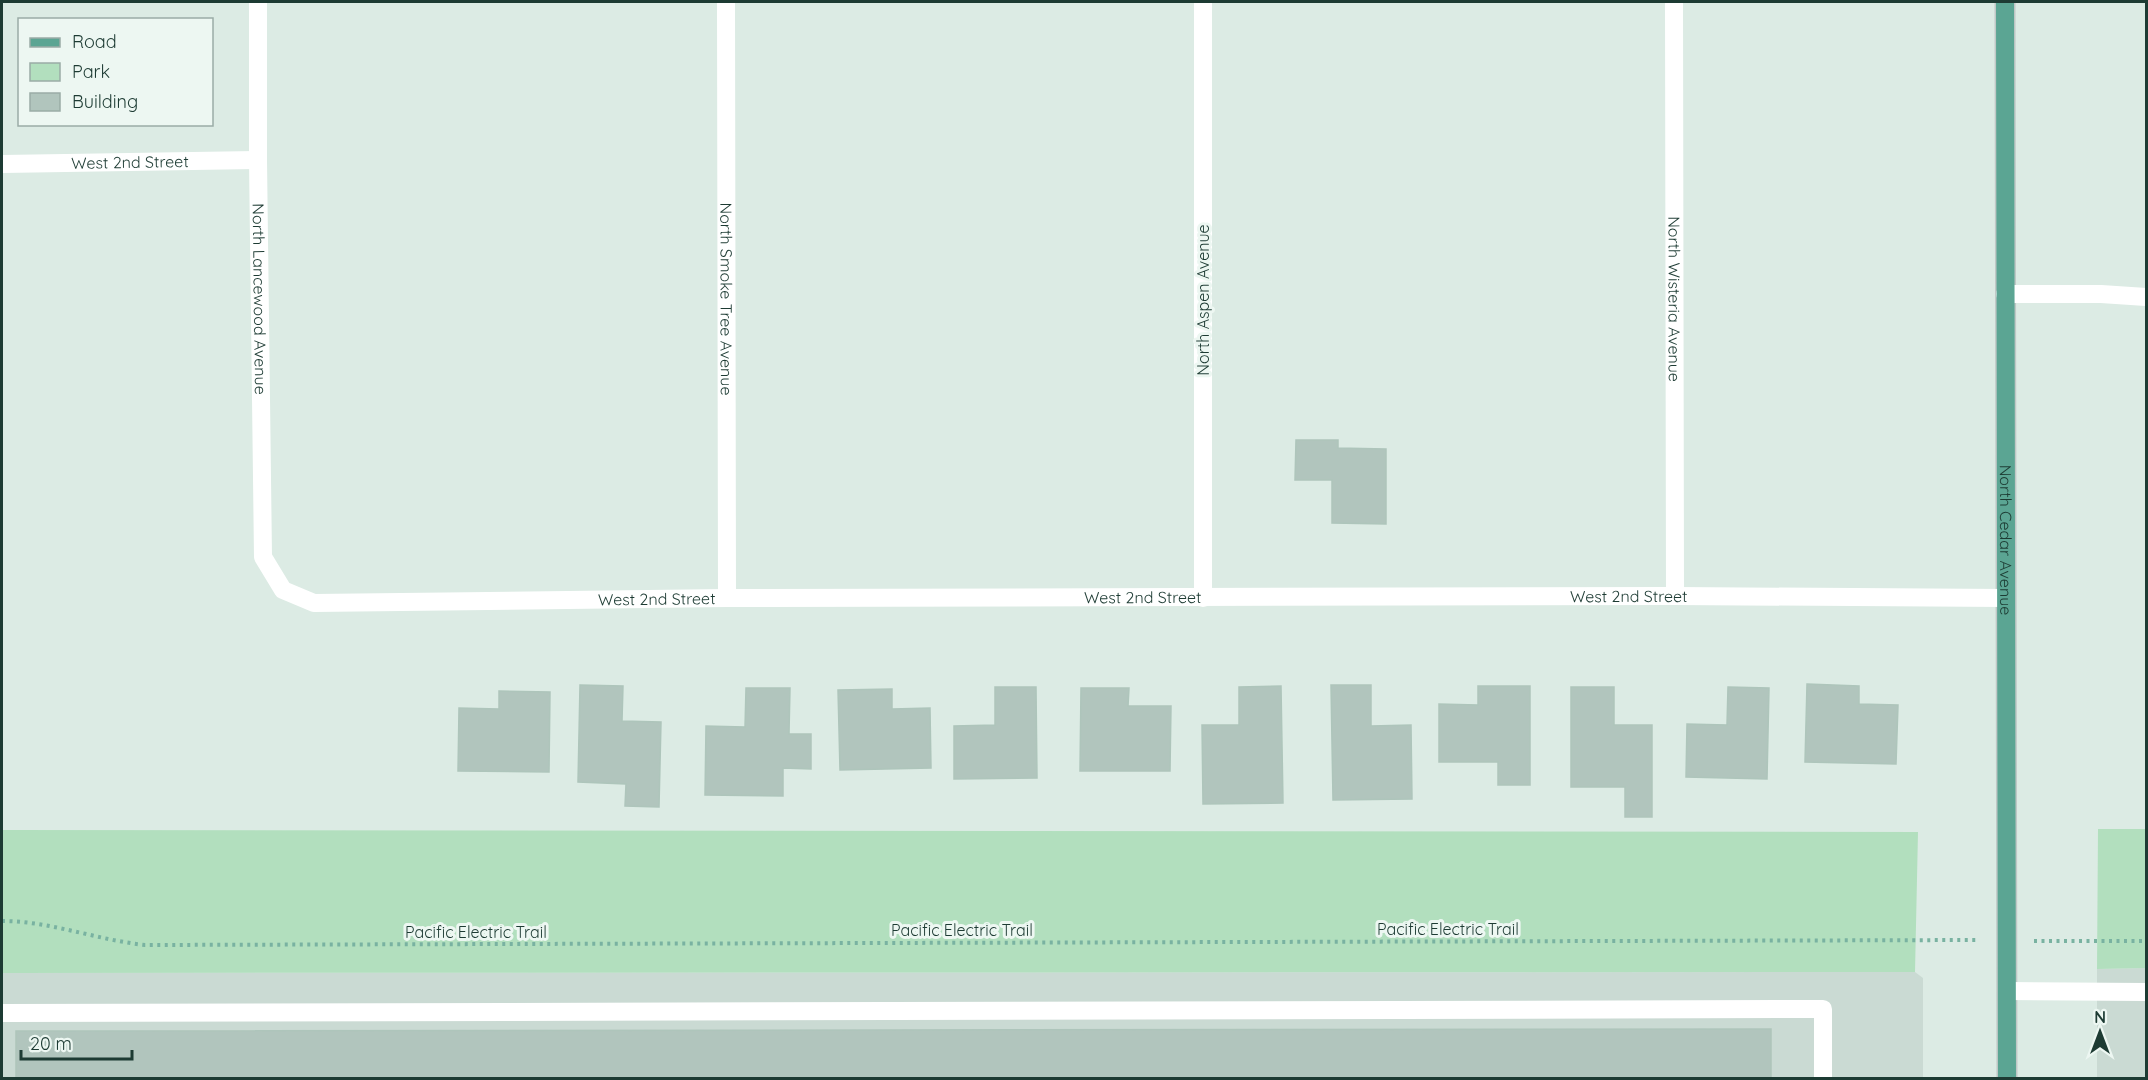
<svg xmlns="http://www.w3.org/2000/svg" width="2148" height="1080" font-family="Quicksand,sans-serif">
	<rect width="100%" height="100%" fill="#dcebe4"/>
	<path fill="#cadad3" d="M2146 968V1078H2097V969Z
		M1915 972 1923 978V1078H2V973Z"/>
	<path fill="#b2dfbe" d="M2098 829H2146V968L2097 969Z
		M2 830 1918 832 1915 972 2 973Z"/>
	<path fill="#b1c5bd" stroke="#aec5bb" stroke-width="1.5" d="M1296 440H1338V448L1386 449V524L1332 523V480H1295Z
		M1807 684 1859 686V704L1898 705 1896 764 1805 762Z
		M580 685 623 686 622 721 661 722 659 807 625 806 626 784 578 782Z
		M1331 685H1371V726L1411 725 1412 799 1333 800Z
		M1281 686 1283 803 1203 804 1202 725H1239V687Z
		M1478 686H1530V785H1498V762H1439V704L1478 705Z
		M995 687H1036L1037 778 954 779V726L995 725Z
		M1571 687H1614V725H1652V817H1625V787H1571Z
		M1728 687 1769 688 1767 779 1686 777 1687 724 1727 725Z
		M746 688H790L789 734H811V769L783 768V796L705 795 706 726 745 727Z
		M1081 688H1129L1128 706H1171L1170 771H1080Z
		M892 689V709L930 708 931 768 840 770 838 690Z
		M499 691 550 692 549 772 458 771 459 708 499 709Z
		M1771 1029V1078H16V1031Z"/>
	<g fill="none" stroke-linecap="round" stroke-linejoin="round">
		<defs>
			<g id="major">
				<path id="s5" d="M2005 2 2007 1078"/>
			</g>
		</defs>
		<use href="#major" stroke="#c0c8c6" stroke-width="21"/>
		<path stroke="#79b2a1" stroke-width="4" stroke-dasharray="3 4.5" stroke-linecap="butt" d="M2 921C50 921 97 940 145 945L1978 940
			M2034 941H2146"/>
		<g stroke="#fff" stroke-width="18">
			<path id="s1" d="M258 2V160L263 557 283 590 314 603 727 598 1675 596 2006 598"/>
			<path id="s2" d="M726 2 727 598"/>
			<path d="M1203 2V598"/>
			<path id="s3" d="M1674 2 1675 596"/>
			<path id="s4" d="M2 164 258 160"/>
			<path d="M2005 294H2101L2146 297"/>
			<path d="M2007 991 2146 992"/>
			<path d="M2 1013 1823 1009V1078"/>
		</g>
		<use href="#major" stroke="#5ba593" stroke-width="18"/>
	</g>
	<g text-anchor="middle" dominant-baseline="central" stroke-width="6" stroke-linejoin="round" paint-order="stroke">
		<g font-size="16" fill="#1d3b33" stroke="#edf7f2">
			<text stroke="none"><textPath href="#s4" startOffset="128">West 2nd Street</textPath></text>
			<text stroke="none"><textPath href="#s1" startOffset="297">North Lancewood Avenue</textPath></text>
			<text stroke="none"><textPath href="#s3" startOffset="297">North Wisteria Avenue</textPath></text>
			<text stroke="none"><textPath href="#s2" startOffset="297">North Smoke Tree Avenue</textPath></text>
			<text transform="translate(1203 300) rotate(-90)">North Aspen Avenue</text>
			<text stroke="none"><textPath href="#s5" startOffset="538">North Cedar Avenue</textPath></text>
			<text stroke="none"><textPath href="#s1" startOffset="1942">West 2nd Street</textPath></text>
			<text stroke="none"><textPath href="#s1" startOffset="1456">West 2nd Street</textPath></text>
			<text stroke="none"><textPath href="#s1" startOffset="970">West 2nd Street</textPath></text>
			<text x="1448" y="929">Pacific Electric Trail</text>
			<text x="962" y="930">Pacific Electric Trail</text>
			<text x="476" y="932">Pacific Electric Trail</text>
		</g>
	</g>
	<rect width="2148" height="1080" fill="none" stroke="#1d3b33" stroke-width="6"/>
	<rect x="18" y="18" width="195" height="108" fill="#edf7f2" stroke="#9aaca6" stroke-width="1.5"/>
	<rect x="30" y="38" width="30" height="9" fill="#5ba593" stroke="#9aaca6" stroke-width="1.5"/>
	<text x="72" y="48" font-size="18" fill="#1d3b33">Road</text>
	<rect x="30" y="63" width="30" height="18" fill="#b2dfbe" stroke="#9aaca6" stroke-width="1.5"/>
	<text x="72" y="78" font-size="18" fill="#1d3b33">Park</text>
	<rect x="30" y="93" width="30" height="18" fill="#b1c5bd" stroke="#9aaca6" stroke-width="1.5"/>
	<text x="72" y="108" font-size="18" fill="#1d3b33">Building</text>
	<g transform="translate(2100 1032)" stroke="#edf7f2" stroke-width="4.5" paint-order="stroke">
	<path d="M0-4.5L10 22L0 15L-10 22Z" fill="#1d3b33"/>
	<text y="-9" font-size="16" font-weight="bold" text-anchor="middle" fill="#1d3b33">N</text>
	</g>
	<path d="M21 1050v9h111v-9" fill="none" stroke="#1d3b33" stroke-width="3"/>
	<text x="30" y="1050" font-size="18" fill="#1d3b33" stroke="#edf7f2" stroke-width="4.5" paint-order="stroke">20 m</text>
</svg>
